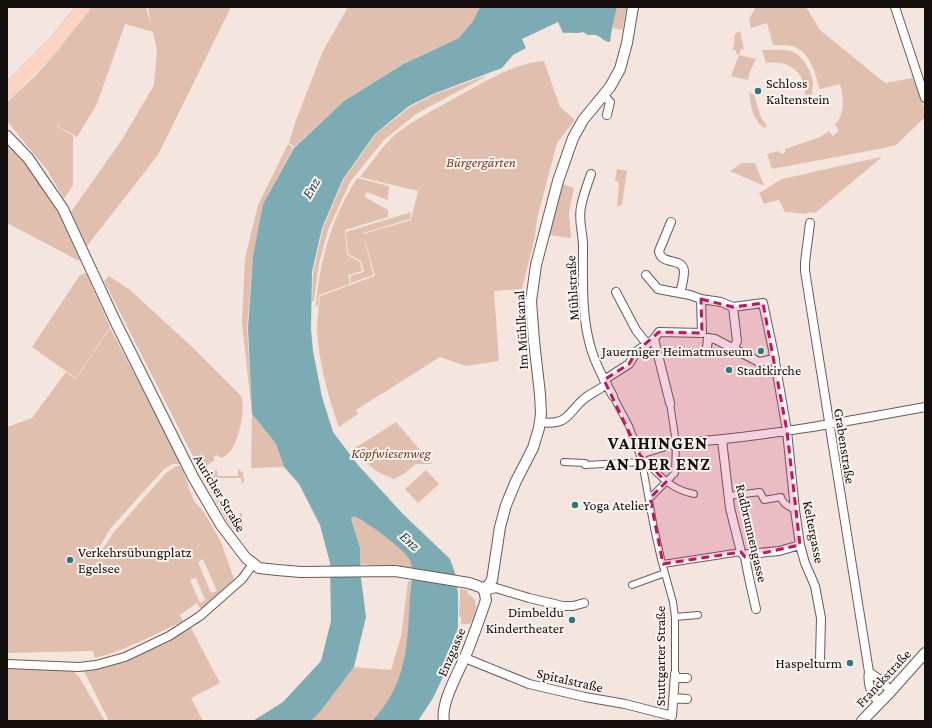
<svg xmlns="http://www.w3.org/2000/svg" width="932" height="728" font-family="'Crimson Pro',serif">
	<rect width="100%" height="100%" fill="#f4e6df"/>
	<path fill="#e1bfaf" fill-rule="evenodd" d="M91 7H146L151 25 148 7H227L228 9 227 7H231L158 155 87 246 71 212 123 138 154 85 157 51 153 32 125 24 97 104 77 137 59 127 58 122V127L73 136V185L64 199 47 170 7 121V102L35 76 62 46 61 45Z
		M348 7H480L473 21 459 38 402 64 344 101 294 147 289 143 296 120 323 51Z
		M617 7H627L622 30 612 28Z
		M756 7H806L820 30 885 83 913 78 925 111V117L896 145 884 148 772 169 767 154 778 151 780 153 783 154 785 152V149L820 137 829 131 833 136 839 130 835 125C845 114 844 99 840 84L820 89C815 73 810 51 792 46 786 45 779 45 773 45L767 23 751 28 749 19Z
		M740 31 744 49H741L739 55 756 59 749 74 748 80 731 76 739 55 736 53V50H733L735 34Z
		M762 50C771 50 783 49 791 51 803 55 811 71 813 82 813 86 812 91 812 95H805C805 71 789 60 766 63Z
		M544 61 560 107 575 120 557 143 537 219 535 237 522 289 494 291 499 361 466 366 440 357 356 410 358 414 339 427C328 396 319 364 317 330 317 319 319 307 320 296L375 276 364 236 373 275 351 283 350 276 364 272 361 261 348 254 346 232 411 212 410 219 363 233V234L411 220 418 191 360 177C370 165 384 144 396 134 416 118 441 106 464 93 489 80 515 63 544 61Z
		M485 76V77L416 114 384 140 350 182 328 230 319 264 314 301H312L313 273 323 228 344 179 376 134 410 107 433 95Z
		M749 92 754 95 761 118 767 126 764 128C751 116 752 109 749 92Z
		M7 142 25 162 59 214 80 260 79 261 7 223Z
		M288 144 293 148 263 204 253 256 247 328 252 414 276 444 284 467 251 468 252 414 242 323 245 258 258 205Z
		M880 157 881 158 815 213 810 212 806 214 785 212 779 200 764 204 759 193 782 179Z
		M742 163H755L764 185H762L730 171Z
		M617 169 627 171 622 204 617 207 619 183 615 180Z
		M357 178 389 186 388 200 366 192 365 197 388 210V217L345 230 347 255 360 262 362 271 348 275 350 284 319 295 318 307 316 306C319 261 332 217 357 178Z
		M562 184 574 188 569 213 571 238 548 235Z
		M86 273 110 327 76 378 32 347 80 275Z
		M109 276 129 289 121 300 129 289 190 345 241 396C246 410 239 437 232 449 230 453 225 456 222 458L216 455 213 458 215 460 200 470 104 281Z
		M110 328 178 456 180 464H173L164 469 110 529 99 548 102 550 114 532 166 473 176 466H181L194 501 204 512 221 542 234 579 201 609 197 603 180 615 183 621C154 635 126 650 95 658L93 651 7 653V427L32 418 66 372 76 379ZM203 559 217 591 211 593 198 562ZM196 578 205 600 200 603 190 580Z
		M396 422 432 464H416L405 473 394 479C373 471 368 466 355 448Z
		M238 469 243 473 244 482 242 483 241 478H215V491L220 492V507L228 513V519H240V513H242L243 530H234L227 521 202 475 217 470 218 476H238Z
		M426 470 439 484 418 503 405 489Z
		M354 516C365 521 401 547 408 556 410 560 411 564 412 568L361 564 360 548 351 519Z
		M408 581H411C409 622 410 665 388 702 383 709 377 715 372 721H311L320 712 354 667 391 670 401 637Z
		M460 589 467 590 468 594C481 600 475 614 470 624H461V617H459Z
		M191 628 220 683 191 698 203 721H109L84 671C123 667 158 647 191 628Z
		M7 668 71 669 79 677 105 721H7Z"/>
	<path fill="#7dabb3" d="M480 7H617L612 28 610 42C600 41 602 33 588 35L583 32C576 34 570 32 563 33L558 22 522 39 526 48 513 55 502 68 433 94 409 106 375 134 343 179 322 228 312 272 311 329 313 351 322 397 333 432 358 465 403 514 450 559 455 573 458 594V634L451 660 433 698 418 721H372C377 715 383 709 387 702 408 670 408 632 410 596 411 583 415 568 408 557 402 548 365 521 354 516L351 519 360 548 361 578 366 617 354 667 320 712 311 721H253L283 702 321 661 331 621 330 563 320 525 299 484 284 467 276 444 252 414 248 328 253 256 263 204 294 148 344 101 403 64 459 38 473 21Z"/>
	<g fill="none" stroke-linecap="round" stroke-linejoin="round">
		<defs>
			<path id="pedestrian" d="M613 396 629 426 636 444 642 462 654 528 661 559 673 602 675 617V674
				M640 455 679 443
				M641 456C657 473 669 489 694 494
				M564 462 585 463V465L642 462
				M728 496 760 492 764 500 781 497C782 504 789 506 795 510
				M650 498 675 473 676 443 670 403
				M663 564 741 552
				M632 585 665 573
				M675 617 698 615"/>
			<path id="minor" d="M895 7 925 98
				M603 95 610 102 607 115
				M591 174C587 185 583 196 581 207 578 220 583 232 583 246 583 281 581 318 592 352 597 367 605 382 613 396
				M671 222 659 251C661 266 683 257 684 271 684 278 682 286 680 293
				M810 223 805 262V271L869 672C867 683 871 696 880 703
				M646 275 658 289 690 295 701 299 721 302 733 307 763 303 773 350 787 431 795 510 800 545 805 563 815 586 821 618 820 660
				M616 292 636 330 647 344
				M701 299 702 333
				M733 307 737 341 734 348
				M708 338 715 339 759 362 775 359
				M654 339 670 403
				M707 348 708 338
				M604 380 629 364 637 351 654 339 659 332 702 333
				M540 422C569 426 567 413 585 398 592 393 600 389 607 384
				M722 440 730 508 741 552 745 557 749 578 756 609
				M680 443C763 437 844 422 925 407
				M745 557 748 554 779 551 800 545
				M484 591 496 588 529 598 563 606H573L584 603
				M465 658 529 684 585 697 625 704 672 716 675 674
				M7 664 79 667 96 665 125 657 169 636 200 616 242 579 253 564
				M869 672 879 679 891 691
				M675 678H687
				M674 698 687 699"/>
			<path id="tertiary" d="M7 136 28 158 63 209 116 323 193 477 221 525 246 558 259 568 277 570 301 572 395 571 469 583 483 588 485 594 486 600C480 617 474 635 467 652 460 670 440 703 444 721
				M484 591 492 580 500 527 506 505 516 481 533 448 539 428 541 414 540 394 534 341 531 301 536 265 558 181 573 138 583 120 610 87 620 69 627 43 633 7
				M862 721 891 691 925 653"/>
			<path id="primary" d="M7 91 54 44 84 7"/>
		</defs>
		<use href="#pedestrian" stroke="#685c56" stroke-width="8"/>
		<use href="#minor" stroke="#685c56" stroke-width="10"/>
		<use href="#tertiary" stroke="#685c56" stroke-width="12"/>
		<use href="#primary" stroke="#cbcaca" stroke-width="14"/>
		<use href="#pedestrian" stroke="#fff" stroke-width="6"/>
		<use href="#minor" stroke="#fff" stroke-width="8"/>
		<use href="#tertiary" stroke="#fff" stroke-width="10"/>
		<use href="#primary" stroke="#fed4c1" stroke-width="13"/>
	</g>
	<path fill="#c2185b" fill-opacity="0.2" stroke="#c2185b" stroke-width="3" stroke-dasharray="8 5" stroke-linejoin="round" d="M701 299 733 307 763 303 787 431 800 545 745 557 741 552 663 564 650 498 666 482 640 455 604 380 629 364 637 351 659 332 702 333Z"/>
	<g fill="#307782" stroke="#fdf4f0" stroke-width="1.5">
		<circle cx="758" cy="91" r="4"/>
		<circle cx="761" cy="351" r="4"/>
		<circle cx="729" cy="370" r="4"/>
		<circle cx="575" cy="505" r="4"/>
		<circle cx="70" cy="560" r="4"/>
		<circle cx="572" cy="620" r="4"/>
		<circle cx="850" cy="663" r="4"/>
	</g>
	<g text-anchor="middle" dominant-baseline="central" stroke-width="4" stroke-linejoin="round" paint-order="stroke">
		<g font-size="14" fill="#140f0d" stroke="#fdf4f0" text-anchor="start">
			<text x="766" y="83">Schloss<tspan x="766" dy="16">Kaltenstein</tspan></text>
			<text x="753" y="351" text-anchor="end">Jauerniger Heimatmuseum</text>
			<text x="737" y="370">Stadtkirche</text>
			<text x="583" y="505">Yoga Atelier</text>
			<text x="78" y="552">Verkehrsübungplatz<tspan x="78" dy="16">Egelsee</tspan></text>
			<text x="564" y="612" text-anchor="end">Dimbeldu<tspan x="564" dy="16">Kindertheater</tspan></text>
			<text x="842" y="663" text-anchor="end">Haspelturm</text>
		</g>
		<g font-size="14" font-style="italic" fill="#713f25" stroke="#fdf4f0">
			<text x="481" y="162">Bürgergärten</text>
			<text x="391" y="453">Köpfwiesenweg</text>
		</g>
		<g font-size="14" fill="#140f0d" stroke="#fdf4f0">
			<text transform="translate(572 288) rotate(-93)">Mühlstraße</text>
			<text transform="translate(521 330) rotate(-93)">Im Mühlkanal</text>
			<text transform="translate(845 446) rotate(81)">Grabenstraße</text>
			<text transform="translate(220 493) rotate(59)">Auricher Straße</text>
			<text transform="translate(814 532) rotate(79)">Keltergasse</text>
			<text transform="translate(752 533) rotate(77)">Radbrunnengasse</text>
			<text transform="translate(451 652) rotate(-67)">Enzgasse</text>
			<text transform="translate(660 656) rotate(-90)">Stuttgarter Straße</text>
			<text transform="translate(883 678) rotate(-47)">Franckstraße</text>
			<text transform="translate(570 680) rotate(13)">Spitalstraße</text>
		</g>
		<g font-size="15" font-style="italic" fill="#0f3c42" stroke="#fdf4f0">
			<text transform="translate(311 188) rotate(-60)">Enz</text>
			<text transform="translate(410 541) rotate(42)">Enz</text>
		</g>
		<g font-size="18" font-weight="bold" letter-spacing="1" fill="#140f0d" stroke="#fdf4f0">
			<text x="658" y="443">VAIHINGEN<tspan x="658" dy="21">AN DER ENZ</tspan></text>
		</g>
	</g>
	<rect width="932" height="728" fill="none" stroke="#140f0d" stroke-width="16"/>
</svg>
